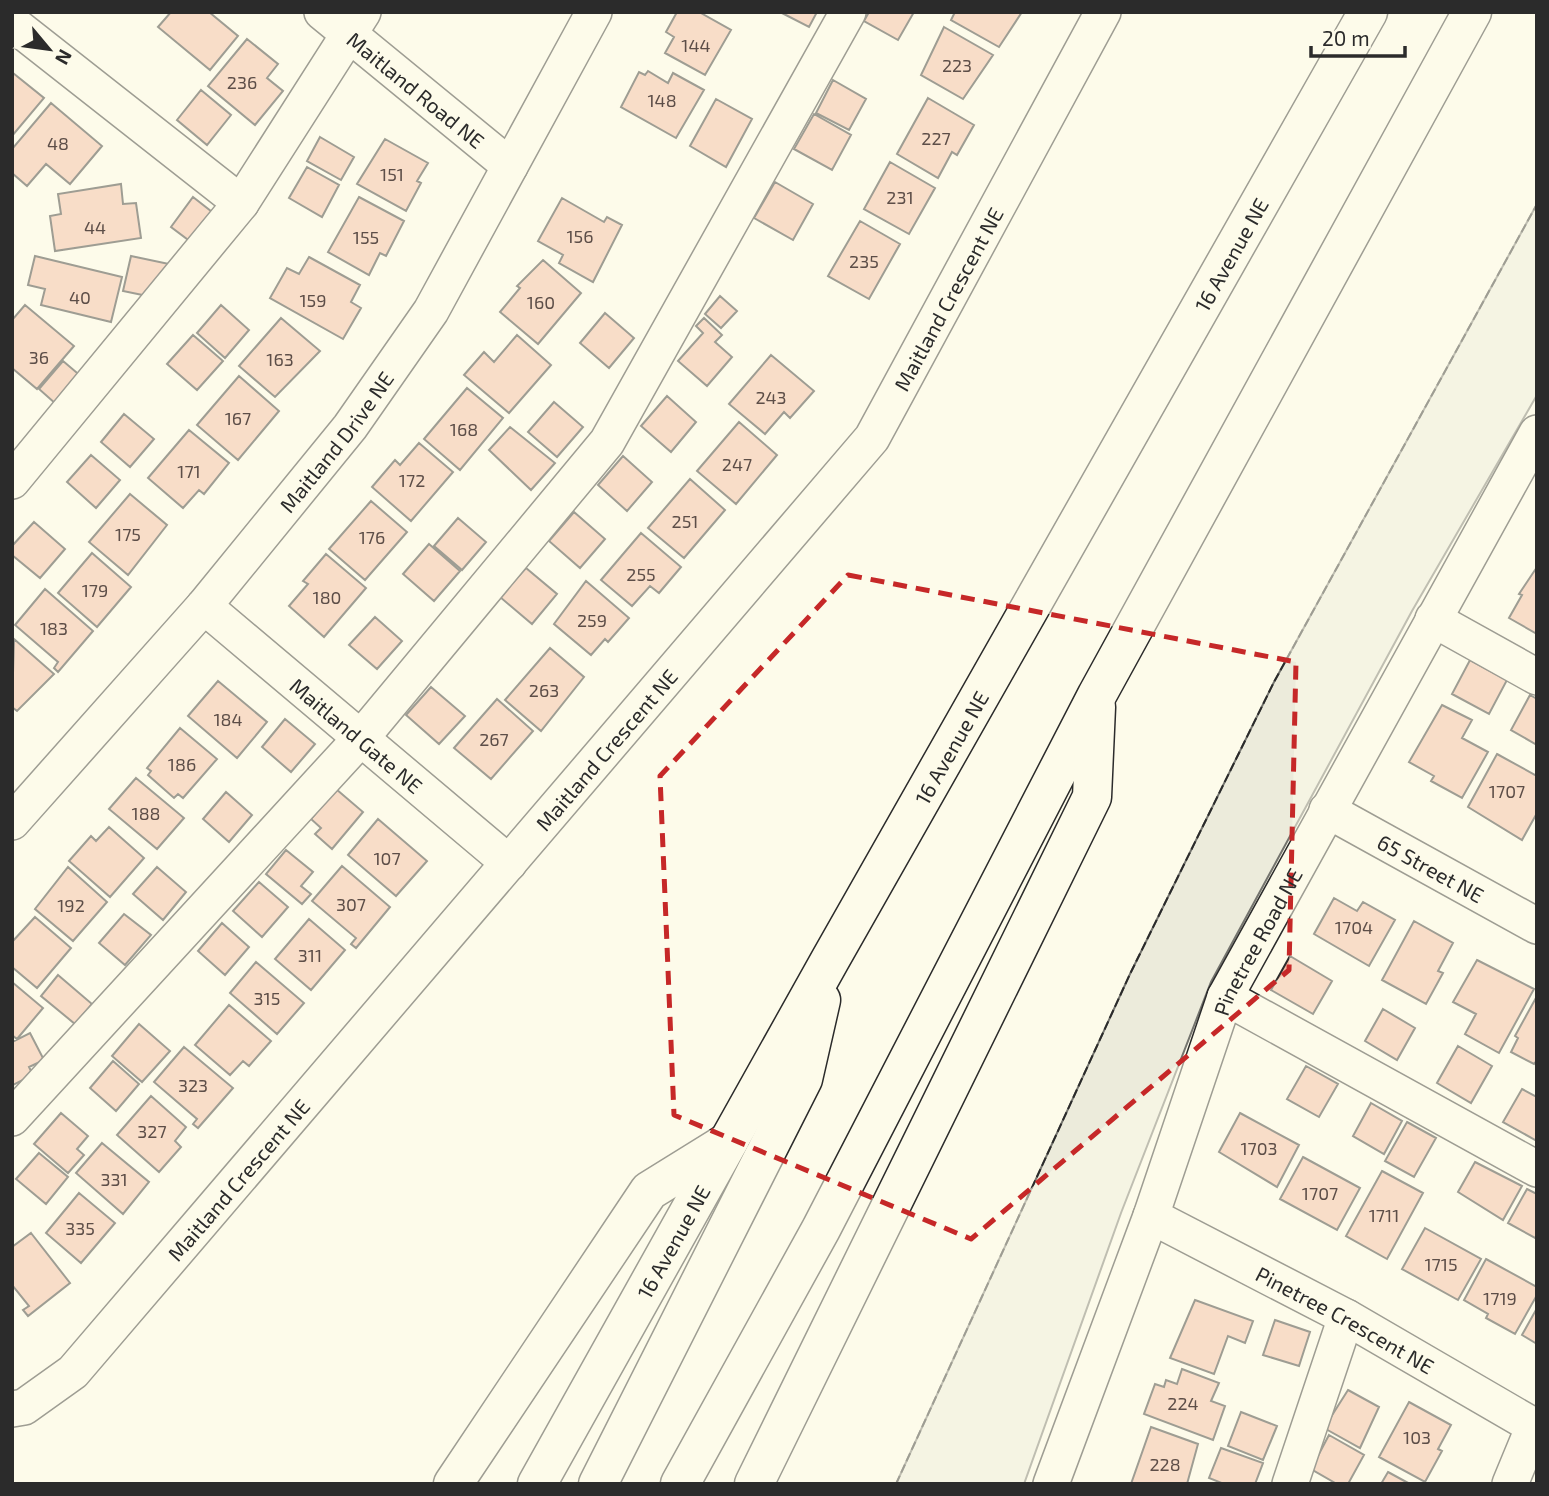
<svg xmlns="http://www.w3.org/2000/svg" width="1549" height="1496" font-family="'Exo 2',sans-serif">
	<rect width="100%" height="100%" fill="#fdfbea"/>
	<path fill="#ecebdb" stroke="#74746e" stroke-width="2" d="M1537 204V395L1412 611 1211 982 1121 1213 1024 1484H896L1130 974 1274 682Z"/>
	<path fill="#f2b8a0" stroke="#2b2b2b" stroke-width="2" d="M171 12H209L238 36 210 70 158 27Z
		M677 12H699L731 30 705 75 665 53 674 37 666 32Z
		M780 12H817L809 27Z
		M869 12H914L898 40 864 21Z
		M955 12H1022L999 47 951 20Z
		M944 27 993 55 963 99 921 75Z
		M247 39 278 64 267 78 283 91 255 125 208 86Z
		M648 71 668 83 673 73 704 90 676 138 621 107 639 72 645 75Z
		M13 73 44 98 12 136V74Z
		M833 80 866 99 849 130 816 113Z
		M201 90 231 115 207 145 177 120Z
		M928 98 974 125 957 155 952 152 938 178 897 154Z
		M716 99 752 119 726 167 690 146Z
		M51 103 102 146 70 184 46 164 27 186 12 173V149Z
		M814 114 851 135 832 170 794 149Z
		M320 137 354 157 341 180 307 161Z
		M385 139 428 163 417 181 421 183 406 211 357 184Z
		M890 162 935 188 909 234 864 209Z
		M307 167 339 185 322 217 289 198Z
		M775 182 813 204 793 240 754 218Z
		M121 184 123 204 136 203 141 238 55 251 50 216 61 214 58 194Z
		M193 197 221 219 199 248 171 227Z
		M359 197 404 221 386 256 380 253 369 275 328 252Z
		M562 198 604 222 607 217 622 225 593 282 559 263 563 255 538 241Z
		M860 221 900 244 869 299 828 276Z
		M35 256 122 277 111 322 41 305 45 289 28 285Z
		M131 256 169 264 162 299 123 291Z
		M309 257 360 285 351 302 361 308 343 339 270 298 287 268 299 274Z
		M543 260 581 293 538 344 500 312 520 288 517 286Z
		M720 296 737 311 721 328 705 314Z
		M25 305 74 346 37 389 12 368V320Z
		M221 305 249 330 225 358 197 333Z
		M605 313 634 338 609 368 580 343Z
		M281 318 320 351 275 397 239 366Z
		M704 318 722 335 715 342 732 357 707 386 678 361 703 333 696 326Z
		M193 335 223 361 197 390 167 364Z
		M517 335 551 365 509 413 464 375 484 352 494 362Z
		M771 355 814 391 790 418 784 412 765 434 729 404Z
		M63 361 89 383 65 412 39 389Z
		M239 376 279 411 238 460 197 425Z
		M467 388 503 418 460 470 424 439Z
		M667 396 696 422 671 452 641 426Z
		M554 402 583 427 557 457 528 432Z
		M124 414 154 439 130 467 101 442Z
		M739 422 777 455 736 504 697 471Z
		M510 427 555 463 531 490 489 450Z
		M189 430 229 463 204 494 199 490 183 508 148 478Z
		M419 443 453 472 411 521 372 487 395 460 400 465Z
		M91 455 120 480 96 508 67 482Z
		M623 456 652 482 627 511 598 485Z
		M690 479 725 510 684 558 648 528Z
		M130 494 167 525 128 575 89 542Z
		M371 501 407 532 365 580 329 549Z
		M574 512 605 539 580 568 549 541Z
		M458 518 486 542 462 570 434 546Z
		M34 522 65 549 40 578 12 555V546Z
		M641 533 681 567 659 593 650 586 632 606 601 580Z
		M429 544 460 571 434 601 403 574Z
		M92 553 131 587 97 627 58 593Z
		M326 554 366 588 324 637 289 606 308 584 303 581Z
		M1537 567V634L1509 618 1522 595 1519 594Z
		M526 568 557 594 532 624 500 597Z
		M586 581 629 618 608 642 605 639 591 655 554 624Z
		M45 589 93 631 58 672 54 668 58 662 15 625Z
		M375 617 402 641 377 669 349 645Z
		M14 639 54 674 17 711 12 707Z
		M550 648 584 677 541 731 505 700Z
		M1470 660 1507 680 1489 714 1452 694Z
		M218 681 267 722 237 758 188 716Z
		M431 687 465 716 439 744 406 715Z
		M1530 695 1537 699V745L1511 730Z
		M497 699 533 731 491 779 454 748Z
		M1442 705 1472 720 1462 738 1488 752 1462 798 1431 781 1434 776 1409 762Z
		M285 719 315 744 291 772 262 747Z
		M180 728 217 759 183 798 178 794 174 798 148 775 151 771 147 768Z
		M1497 754 1537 776V813L1522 840 1468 807Z
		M136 778 184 818 157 849 109 809Z
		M336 789 363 812 332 849 315 834 321 828 311 819Z
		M226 792 252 815 229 842 203 819Z
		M378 819 427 861 396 896 348 855Z
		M109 827 144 858 110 897 69 861 91 836 96 841Z
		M286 850 313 872 301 886 311 894 302 904 266 874Z
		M342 866 390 907 356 948 351 944 356 938 312 901Z
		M68 867 107 902 73 941 35 909Z
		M157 867 186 892 163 920 133 894Z
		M259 882 288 907 262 937 233 911Z
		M1334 898 1357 911 1363 902 1395 920 1369 966 1314 934Z
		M124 914 151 935 125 965 99 943Z
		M35 917 71 948 37 988 12 967V942Z
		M309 919 345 950 311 990 275 959Z
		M1414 921 1453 943 1438 971 1443 973 1426 1004 1382 980Z
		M222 923 249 947 225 975 198 951Z
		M1290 956 1332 981 1313 1014 1271 990Z
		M1477 960 1534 989 1499 1053 1465 1034 1476 1014 1453 1002Z
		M256 962 304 1003 277 1034 230 993Z
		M58 975 92 1004 75 1024 41 996Z
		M12 982 43 1008 17 1039 12 1035Z
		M1537 996V1060L1534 1064 1511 1052 1518 1038 1515 1036Z
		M229 1005 271 1041 249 1066 243 1061 230 1075 195 1045Z
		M1383 1009 1415 1028 1397 1060 1365 1041Z
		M139 1024 170 1051 142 1082 112 1056Z
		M30 1033 44 1060 29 1067 33 1075 13 1085 12 1042Z
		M1458 1046 1492 1066 1471 1103 1437 1083Z
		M184 1047 233 1088 198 1128 193 1124 197 1119 154 1082Z
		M113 1061 139 1084 116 1111 90 1088Z
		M1306 1066 1338 1084 1319 1117 1287 1099Z
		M1522 1089 1537 1097V1141L1503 1122Z
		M151 1096 186 1127 175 1141 181 1147 159 1172 117 1135Z
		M1371 1103 1402 1121 1384 1154 1353 1136Z
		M61 1113 88 1136 77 1149 84 1155 68 1173 34 1144Z
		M1240 1113 1299 1145 1277 1187 1219 1152Z
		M1407 1122 1436 1138 1414 1177 1385 1161Z
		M102 1143 149 1182 123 1214 76 1173Z
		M39 1153 68 1177 46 1204 16 1179Z
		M1303 1157 1360 1188 1337 1230 1280 1199Z
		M1475 1162 1522 1186 1503 1220 1458 1192Z
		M1382 1171 1423 1193 1387 1259 1346 1236Z
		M1527 1189 1537 1194V1239L1508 1223Z
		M79 1193 115 1223 81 1263 46 1233Z
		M1425 1228 1481 1259 1458 1300 1402 1269Z
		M31 1233 70 1283 28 1316 23 1310 29 1306 12 1285V1247Z
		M1486 1259 1537 1287V1295L1515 1334 1486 1318 1488 1314 1464 1300Z
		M1195 1300 1253 1321 1245 1343 1228 1336 1214 1374 1170 1358Z
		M1537 1308V1344L1522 1335Z
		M1275 1320 1310 1332 1299 1366 1263 1355Z
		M1182 1369 1219 1383 1211 1401 1225 1406 1213 1440 1144 1414 1155 1384 1164 1387 1166 1380 1177 1384Z
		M1348 1390 1379 1407 1360 1448 1324 1428Z
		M1409 1402 1451 1425 1438 1449 1442 1451 1425 1482 1379 1457Z
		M1241 1412 1277 1426 1263 1460 1228 1446Z
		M1151 1427 1198 1444 1187 1484H1131Z
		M1329 1435 1364 1455 1348 1484H1337L1311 1469Z
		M1221 1448 1263 1463 1255 1484H1224L1209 1478Z
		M1388 1472 1410 1484H1381Z"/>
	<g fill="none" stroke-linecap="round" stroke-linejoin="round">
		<defs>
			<g id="minor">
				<path id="s1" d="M322 12 510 166"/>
				<path d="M12 23 241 203"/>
				<path d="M12 481 241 203 363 12"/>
				<path id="s2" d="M204 606 509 863"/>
				<path d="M1433 619 1537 677"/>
				<path id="s3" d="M1327 810 1537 926"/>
				<path id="s4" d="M12 822 204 606 350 427 431 311 594 12"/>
				<path d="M1225 997 1537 1169"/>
				<path d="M12 1118 361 738 607 442 848 12"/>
				<path id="s5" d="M1151 1216 1346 1317 1537 1428"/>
				<path id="s6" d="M12 1409 24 1407 73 1372 872 438 1103 12"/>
				<path id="s7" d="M1051 1484 1151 1216 1225 997 1537 433"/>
				<path d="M1290 1484 1346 1317"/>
				<path d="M1510 1484 1534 1426"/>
			</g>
			<g id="highway">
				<path d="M453 1484 649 1191 728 1142"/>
				<path id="s8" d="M537 1484 830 960 1368 12"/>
				<path d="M598 1484 803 1079 821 1000"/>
				<path d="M680 1484 821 1229 1097 695 1472 12"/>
				<path d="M754 1484 1092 797 1096 707"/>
			</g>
		</defs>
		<use href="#minor" stroke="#2b2b2b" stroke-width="38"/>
		<use href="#highway" stroke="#2b2b2b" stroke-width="41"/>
		<use href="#minor" stroke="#fdfbea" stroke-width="35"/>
		<use href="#highway" stroke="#fdfbea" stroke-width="38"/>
		<path stroke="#2b2b2b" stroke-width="2" stroke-dasharray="9 3.5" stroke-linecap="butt" d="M896 1484 1130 974 1274 682 1537 204"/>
	</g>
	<path d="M0 0H1549V1496H0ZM848 575 1296 662 1289 970 971 1239 674 1115 660 776Z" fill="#fdfbea" fill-opacity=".55" fill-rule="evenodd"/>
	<path fill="none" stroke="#c62828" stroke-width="5" stroke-dasharray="14 9" stroke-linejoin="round" d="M848 575 1296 662 1289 970 971 1239 674 1115 660 776Z"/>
	<g text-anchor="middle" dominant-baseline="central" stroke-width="5" stroke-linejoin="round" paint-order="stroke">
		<g font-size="18" fill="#5d4e48">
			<text x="696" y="45">144</text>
			<text x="957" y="65">223</text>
			<text x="242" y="82">236</text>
			<text x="662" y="100">148</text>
			<text x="936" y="138">227</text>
			<text x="58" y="143">48</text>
			<text x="392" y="174">151</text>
			<text x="900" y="197">231</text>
			<text x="95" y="227">44</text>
			<text x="580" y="236">156</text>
			<text x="366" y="237">155</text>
			<text x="864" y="261">235</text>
			<text x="80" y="297">40</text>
			<text x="313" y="300">159</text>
			<text x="541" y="302">160</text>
			<text x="39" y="357">36</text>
			<text x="280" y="359">163</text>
			<text x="771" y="397">243</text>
			<text x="238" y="418">167</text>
			<text x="464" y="429">168</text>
			<text x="737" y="464">247</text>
			<text x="189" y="471">171</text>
			<text x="412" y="480">172</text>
			<text x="685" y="521">251</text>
			<text x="128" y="534">175</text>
			<text x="372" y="537">176</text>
			<text x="641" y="574">255</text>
			<text x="95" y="590">179</text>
			<text x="327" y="597">180</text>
			<text x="592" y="620">259</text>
			<text x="54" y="628">183</text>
			<text x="544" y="690">263</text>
			<text x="228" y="719">184</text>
			<text x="494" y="739">267</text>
			<text x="182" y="764">186</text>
			<text x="1507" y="791">1707</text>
			<text x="146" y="813">188</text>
			<text x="387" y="858">107</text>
			<text x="351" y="904">307</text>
			<text x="71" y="905">192</text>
			<text x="1354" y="927">1704</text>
			<text x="310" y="955">311</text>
			<text x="267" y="998">315</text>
			<text x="193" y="1085">323</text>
			<text x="152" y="1131">327</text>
			<text x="1259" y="1148">1703</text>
			<text x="114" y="1179">331</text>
			<text x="1320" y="1193">1707</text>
			<text x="1384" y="1215">1711</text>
			<text x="80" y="1228">335</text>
			<text x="1441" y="1264">1715</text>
			<text x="1500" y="1298">1719</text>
			<text x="1183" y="1403">224</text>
			<text x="1417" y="1437">103</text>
			<text x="1165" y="1464">228</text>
		</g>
		<g font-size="21" fill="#2b2b2b" stroke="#fdfbea">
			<text stroke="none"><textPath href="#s1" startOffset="122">Maitland Road NE</textPath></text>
			<text stroke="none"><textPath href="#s8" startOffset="1412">16 Avenue NE</textPath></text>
			<text stroke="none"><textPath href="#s6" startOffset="1460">Maitland Crescent NE</textPath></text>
			<text stroke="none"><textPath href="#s4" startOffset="500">Maitland Drive NE</textPath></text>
			<text stroke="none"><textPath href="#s2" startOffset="200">Maitland Gate NE</textPath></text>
			<text stroke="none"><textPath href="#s8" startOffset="845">16 Avenue NE</textPath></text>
			<text stroke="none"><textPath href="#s6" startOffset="892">Maitland Crescent NE</textPath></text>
			<text stroke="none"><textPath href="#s3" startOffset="119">65 Street NE</textPath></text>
			<text stroke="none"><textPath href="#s7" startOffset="581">Pinetree Road NE</textPath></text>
			<text stroke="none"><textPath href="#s6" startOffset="326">Maitland Crescent NE</textPath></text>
			<text stroke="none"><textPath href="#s8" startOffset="278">16 Avenue NE</textPath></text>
			<text stroke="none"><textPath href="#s5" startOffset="220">Pinetree Crescent NE</textPath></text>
		</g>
	</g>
	<rect width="1549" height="1496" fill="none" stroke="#2b2b2b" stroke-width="28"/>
	<g transform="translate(49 49) rotate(119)" stroke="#fdfbea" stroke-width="5" paint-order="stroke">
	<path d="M0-5L12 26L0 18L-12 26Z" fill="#2b2b2b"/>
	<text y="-10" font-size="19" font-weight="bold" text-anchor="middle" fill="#2b2b2b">N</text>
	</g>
	<path d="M1311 46v10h94v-10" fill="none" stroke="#2b2b2b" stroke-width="3.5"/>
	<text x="1322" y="46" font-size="21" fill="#2b2b2b" stroke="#fdfbea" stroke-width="5" paint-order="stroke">20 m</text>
</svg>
